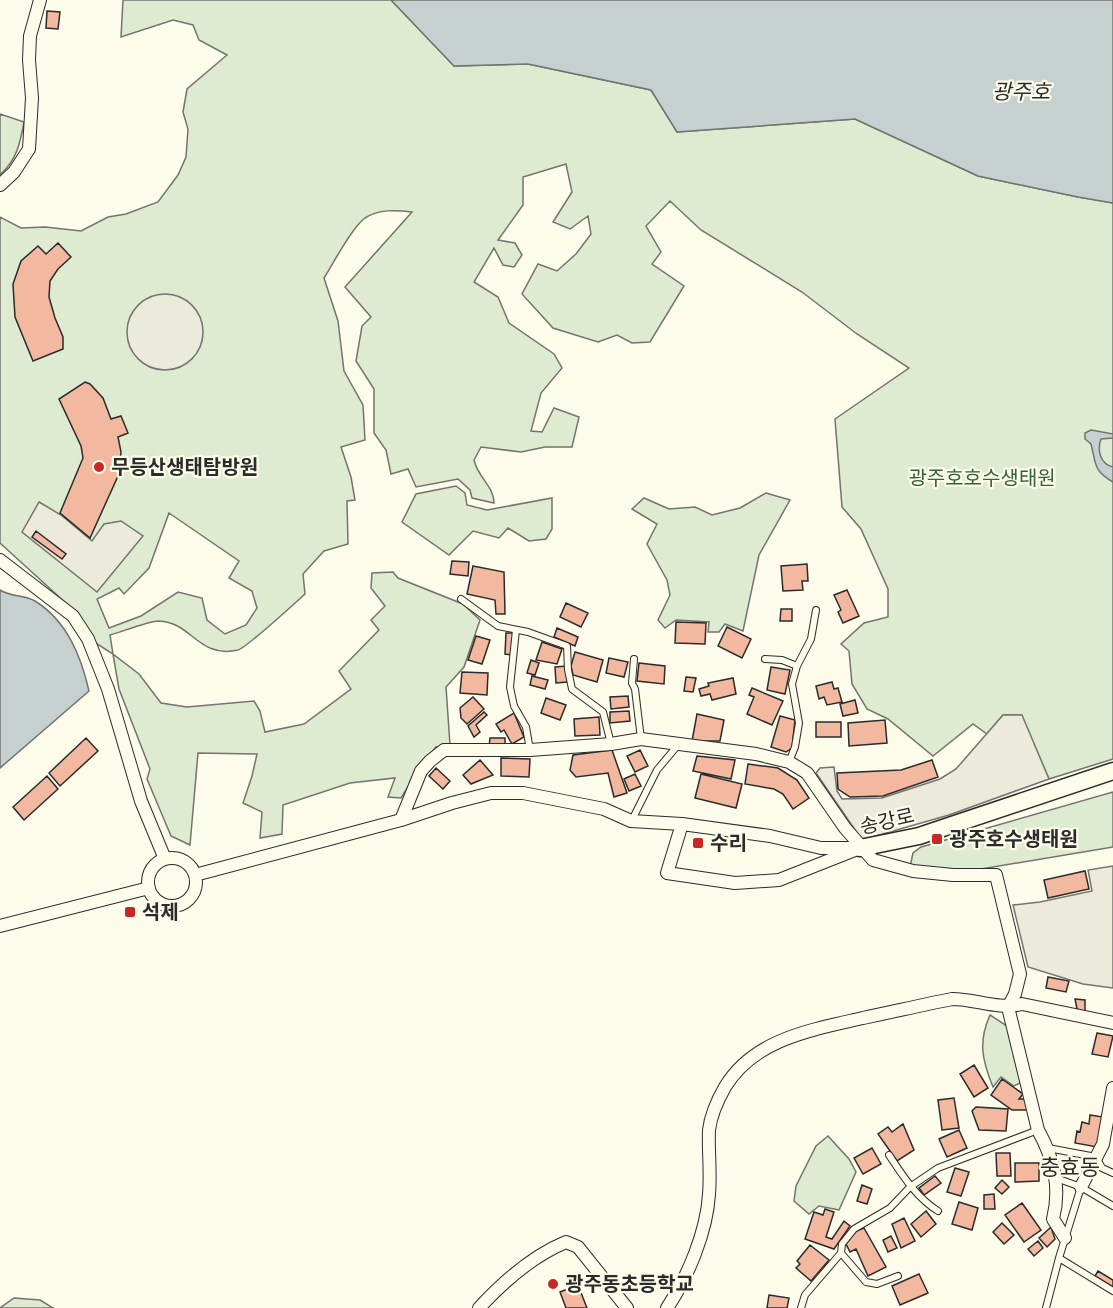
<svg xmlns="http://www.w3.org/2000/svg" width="1113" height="1308" font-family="'Fira Sans','Noto Sans KR',sans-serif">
	<rect width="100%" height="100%" fill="#fdfbea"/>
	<path fill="#deebd1" stroke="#74746e" stroke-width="1.5" fill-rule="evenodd" d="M123 0H391L454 66 528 64 651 90 677 132 855 119 978 176 1078 197 1113 203V759L1049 779 1021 715H1003L987 734 973 724 933 756 888 719 867 709 852 684 849 651 841 644 864 623 888 617V589L861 529 842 507 835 419 909 368 857 334 802 292 701 230 670 201 646 226 661 252 652 264 684 286 650 342 632 343 617 335 598 342 553 328 522 294 538 264 557 271 576 254 591 234 588 216 570 229 553 222 572 192 566 164 523 177V205L498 240 515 243 522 255 514 267 503 265 494 248 474 282 498 297 509 323 554 354 562 368 541 393 531 431 542 432 554 408 579 417 572 447H545L521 452 481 447 474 460C478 478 494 486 494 503L472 498 470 490 458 479 416 487 408 469 391 474 386 450 374 433V389L356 361 362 326 371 317 345 287 412 212C396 210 379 209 365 218 352 227 333 264 324 278L338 321 344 371 363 405 365 440 341 447 351 477 355 500 347 501 348 544 324 551 303 574 305 594C295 603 246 648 238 650 198 659 192 622 159 621 149 621 121 632 110 635L113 654 139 674 161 703 187 707 254 701 260 711 265 732 304 724 351 689 339 671 379 630 371 620 385 606 371 588 372 573 393 572 398 578 463 604 480 620 464 667 446 687 450 745 436 747 423 763 401 798 388 797 395 778 350 783 283 805 282 834 260 838 262 812 243 803 252 776 257 754 198 753 190 845 171 836 147 779 150 769 119 689 113 654 94 642 80 616 0 543V217L21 228 45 227 81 231 108 217 126 214 158 202 178 175 186 157 188 129 183 112 187 89 227 55 199 40 193 25 173 20 121 37ZM169 513 239 561 229 578 252 591 257 608 246 625 225 634 207 620 202 598 178 592 141 616 109 628 97 599 119 588 124 594 149 568Z
		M0 114 24 122C20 144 17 159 0 175Z
		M456 486 465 493 467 505 487 510 552 498V529L546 539 529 541 508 528 499 538 473 531 449 555 402 522 416 494Z
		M766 493 790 500 759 555 743 631 725 624 719 632H708L709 622 676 620 665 628 658 620 670 595 667 580 647 544 657 524 632 509 644 498 669 509 695 507 712 515 740 508Z
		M1113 792V847L975 870 910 867 913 853 921 847Z
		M990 1015 1007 1026 1022 1082 1014 1086 1001 1077 993 1087C982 1060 978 1042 990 1015Z
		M828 1136 849 1159 856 1172 839 1210 819 1206 809 1214 794 1201 796 1186 816 1146Z
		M14 1298 40 1300 53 1308H0Z"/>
	<path fill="#eceadb" stroke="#74746e" stroke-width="1.5" d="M127 332a38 38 0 1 1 76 0a38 38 0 1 1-76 0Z
		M39 502 61 515 92 541 104 524 121 521 143 536 97 592 22 532Z
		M1003 715H1022L1049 779 949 815 862 840 816 773 820 768 834 767 837 791 842 799 882 798 940 779 956 769Z
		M1113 866V988L1083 984 1028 967 1013 905 1040 902 1092 891 1088 870Z"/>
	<path fill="#c7d0d0" stroke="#74746e" stroke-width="1.5" d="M391 0H1113V203L1078 197 978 176 855 119 677 132 651 90 528 64 454 66Z
		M1091 430 1113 434V438L1101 439C1097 450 1100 464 1113 467V482C1093 471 1096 463 1091 444L1085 439V433Z
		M0 590C11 597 25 595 35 601 67 621 81 656 89 691L0 768Z"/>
	<path fill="#f2b8a0" stroke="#2b2b2b" stroke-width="1.5" d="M47 11 60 12 58 29 46 28Z
		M58 243 71 257 58 269 50 281 49 297 55 318 63 337V349L33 361 15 317 13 284 21 261 38 246 46 254Z
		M85 382 90 384 103 398 111 419 121 416 128 433 118 437 121 452 118 476 90 538 60 513 83 458 81 446 59 399Z
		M36 531 66 554 62 559 32 537Z
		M452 561 469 562 468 576 450 574Z
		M807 564 808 581H802L803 590 783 591 781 566Z
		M473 566 504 572 505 614H496L495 600 467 594Z
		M847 590 859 616 843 623 838 612 841 610 834 595Z
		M566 603 588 613 581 627 560 617Z
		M781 609H792V621H780Z
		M676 622 706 623 705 644 675 643Z
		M727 627 751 639 742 658 718 646Z
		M557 628 578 637 575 646 554 637Z
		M506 633H513L512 655 505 654Z
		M476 636 490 640 482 664 468 660Z
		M542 642 562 649 557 664 536 660Z
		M575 652 603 660 597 682 573 675 571 666Z
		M609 658 628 662 624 677 606 673Z
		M531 660 539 663 535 675 527 673Z
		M639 663 665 666 664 684 637 681Z
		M566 666 567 682 556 683 555 667Z
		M771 667 790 670 785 694 767 690Z
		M462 672 488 673 487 695 460 693Z
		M532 676 548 680 545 689 530 685Z
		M686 677 696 678 693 692 684 691Z
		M733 678 736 694 712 700 710 694 701 696 699 689 709 686 708 683Z
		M832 682 834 689 838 688 842 702 827 705 824 697 819 699 816 686Z
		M752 688 783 701 772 725 747 714 754 697 749 695Z
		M628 696 629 707 611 709 610 697Z
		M473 697 484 709 467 724 461 718 460 708Z
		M546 698 566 705 560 720 541 713Z
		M855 700 858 713 843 716 840 704Z
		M629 711 630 721 610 723V712Z
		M484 712 487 715 476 725 480 732 474 737 468 726Z
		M514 713 524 737 512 744 504 730 501 732 496 724Z
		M697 714 724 720 720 741H692Z
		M780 716 795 720 792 748 786 752 771 747Z
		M599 717 600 735 575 736 574 719Z
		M885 720 887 743 849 746 848 723Z
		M816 722H841V737H816Z
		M86 738 98 751 60 786 49 773Z
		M490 738H505V746L489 747Z
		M612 750 627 793 614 797 608 773 576 777 570 770 573 755Z
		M640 750 648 766 635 772 627 756Z
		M697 756 735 760 731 779 693 771Z
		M501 758 530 759 529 777 501 776Z
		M480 760 493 775 471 784 463 775Z
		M932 760 938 777 883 796 850 797 838 789 837 773 901 770Z
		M748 764 778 768 797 780 809 798 793 809 783 794 774 789 745 784Z
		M436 768 450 781 443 789 429 776Z
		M635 774 641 786 629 791 624 779Z
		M701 774 742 784 736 808 695 798Z
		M47 776 58 789 24 820 13 807Z
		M1085 871 1089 889 1048 898 1044 880Z
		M1048 977 1069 981 1066 992 1046 988Z
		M1075 999 1085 1000V1013L1077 1009Z
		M1097 1033 1113 1036 1108 1057 1092 1054Z
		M974 1065 988 1088 974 1097 960 1074Z
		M1002 1079 1023 1094 1019 1099H1027L1028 1110H1012L991 1095Z
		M954 1098 959 1128 942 1130 938 1100Z
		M976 1107 1008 1109 1006 1131 979 1130 972 1111Z
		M1090 1115 1103 1117 1097 1147 1075 1143 1077 1131 1080 1132 1082 1122 1089 1124Z
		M903 1124 914 1150 897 1161 878 1134 888 1127 892 1132Z
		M959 1130 967 1148 947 1157 939 1139Z
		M872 1148 881 1164 863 1174 854 1158Z
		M996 1153H1010L1011 1176H997Z
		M1015 1163H1039V1181L1015 1182Z
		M955 1168 969 1172 961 1196 947 1192Z
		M935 1176 941 1183 924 1195 919 1188Z
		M1002 1180 1009 1187 1002 1194 995 1188Z
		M862 1185 872 1189 867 1204 857 1201Z
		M994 1194 995 1209H984V1195Z
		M959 1202 978 1208 972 1230 952 1224Z
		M1022 1203 1041 1230 1024 1242 1005 1215Z
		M825 1209 834 1212 826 1237 832 1239 844 1221 850 1226 834 1249 805 1239 814 1212 823 1215Z
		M926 1211 936 1224 921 1237 911 1224Z
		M904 1218 915 1241 901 1248 892 1224Z
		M1002 1223 1014 1235 1004 1244 993 1232Z
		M1051 1227 1055 1239 1047 1247 1039 1238Z
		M864 1228 886 1267 868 1276 856 1249 850 1252 846 1244 854 1232Z
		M891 1236 897 1248 888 1252 883 1240Z
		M1038 1241 1043 1248 1034 1256 1028 1249Z
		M810 1245 829 1260 811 1281 796 1268 800 1264 797 1261Z
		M1098 1271 1113 1280V1287L1095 1276Z
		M919 1274 928 1293 900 1305 892 1286Z
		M578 1285 587 1308H566L560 1292Z
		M769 1295 789 1298 787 1308H767Z"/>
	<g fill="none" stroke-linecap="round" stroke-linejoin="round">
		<defs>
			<path id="lane" d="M461 599 498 626 528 632 567 646 568 670 572 689 603 712 611 744
				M516 630 510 687 514 706 526 727 530 750
				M634 659 632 683 635 689 641 739
				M765 659 782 660 797 666
				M789 762 795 747 799 723 792 684 797 666 811 639 816 610
				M632 820 657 770 678 745
				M1048 1148 1096 1157 1102 1168 1113 1173
				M889 1155C903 1176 916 1197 938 1211
				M1056 1178 1081 1187 1113 1206
				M841 1253 866 1282 877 1284 898 1276
				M1059 1258 1113 1291
				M801 1308 805 1295 841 1253 842 1244 854 1229 890 1208 910 1187 938 1168 1038 1130
				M1046 1308 1059 1258 1081 1187"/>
			<path id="street" d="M0 185 14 172 29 149 32 98 29 60 30 36 40 0
				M0 560 73 616 88 639 108 689 141 801 165 859
				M401 820 421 771 430 761 444 750H530L611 744 641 739 756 754 789 762 807 773 845 828 873 860 913 871 953 875H996L1020 974 1015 994 1008 1007 1038 1130C1054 1159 1061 1187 1053 1219L1065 1238
				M682 824 667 873 735 883 779 880 855 850
				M148 882a24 24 0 1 1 48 0a24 24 0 1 1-48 0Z
				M195 875 401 820 452 803 491 793H523L604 809 631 821 682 824 770 836 821 848H860
				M0 926 149 888
				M1081 1187 1103 1144 1113 1088
				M479 1308C503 1282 532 1256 566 1242L578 1247 627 1308
				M667 1308C688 1277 707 1231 709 1194 711 1172 708 1151 709 1130 711 1114 717 1101 725 1087 754 1039 811 1030 863 1018 892 1012 922 1005 952 999 977 999 996 1010 1022 1004L1113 1023"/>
			<path id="secondary" d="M860 848 919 836 1113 771"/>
		</defs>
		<use href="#lane" stroke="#2b2b2b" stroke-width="8"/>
		<use href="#street" stroke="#2b2b2b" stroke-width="14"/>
		<use href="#secondary" stroke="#2b2b2b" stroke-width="19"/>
		<use href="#lane" stroke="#fdfbea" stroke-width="6"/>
		<use href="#street" stroke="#fdfbea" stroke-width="12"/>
		<use href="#secondary" stroke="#fdfbea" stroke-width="16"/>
	</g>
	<g fill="#c62828" stroke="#fdfbea" stroke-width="2">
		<circle cx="99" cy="467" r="6"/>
		<rect x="931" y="833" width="12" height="12" rx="3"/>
		<rect x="692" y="837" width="12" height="12" rx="3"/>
		<rect x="124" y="906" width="12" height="12" rx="3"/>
		<circle cx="553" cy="1284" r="6"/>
	</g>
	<g text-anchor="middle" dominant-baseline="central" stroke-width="4.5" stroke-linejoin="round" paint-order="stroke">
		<g font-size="20" font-weight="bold" fill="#2b2b2b" stroke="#fdfbea" text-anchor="start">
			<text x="111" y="467">무등산생태탐방원</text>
			<text x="949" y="839">광주호수생태원</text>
			<text x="710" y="843">수리</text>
			<text x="142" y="912">석제</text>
			<text x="565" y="1284">광주동초등학교</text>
		</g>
		<g font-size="20" fill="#34623c" stroke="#fdfbea">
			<text x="982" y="478">광주호호수생태원</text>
		</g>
		<g font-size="20" fill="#2b2b2b" stroke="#fdfbea">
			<text transform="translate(887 821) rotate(-13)">송강로</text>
		</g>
		<g font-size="21" font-style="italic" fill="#2b2b2b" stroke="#fdfbea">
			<text x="1021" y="92">광주호</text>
		</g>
		<g font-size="22" fill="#2b2b2b" stroke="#fdfbea">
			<text x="1070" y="1167">충효동</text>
		</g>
	</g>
</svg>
